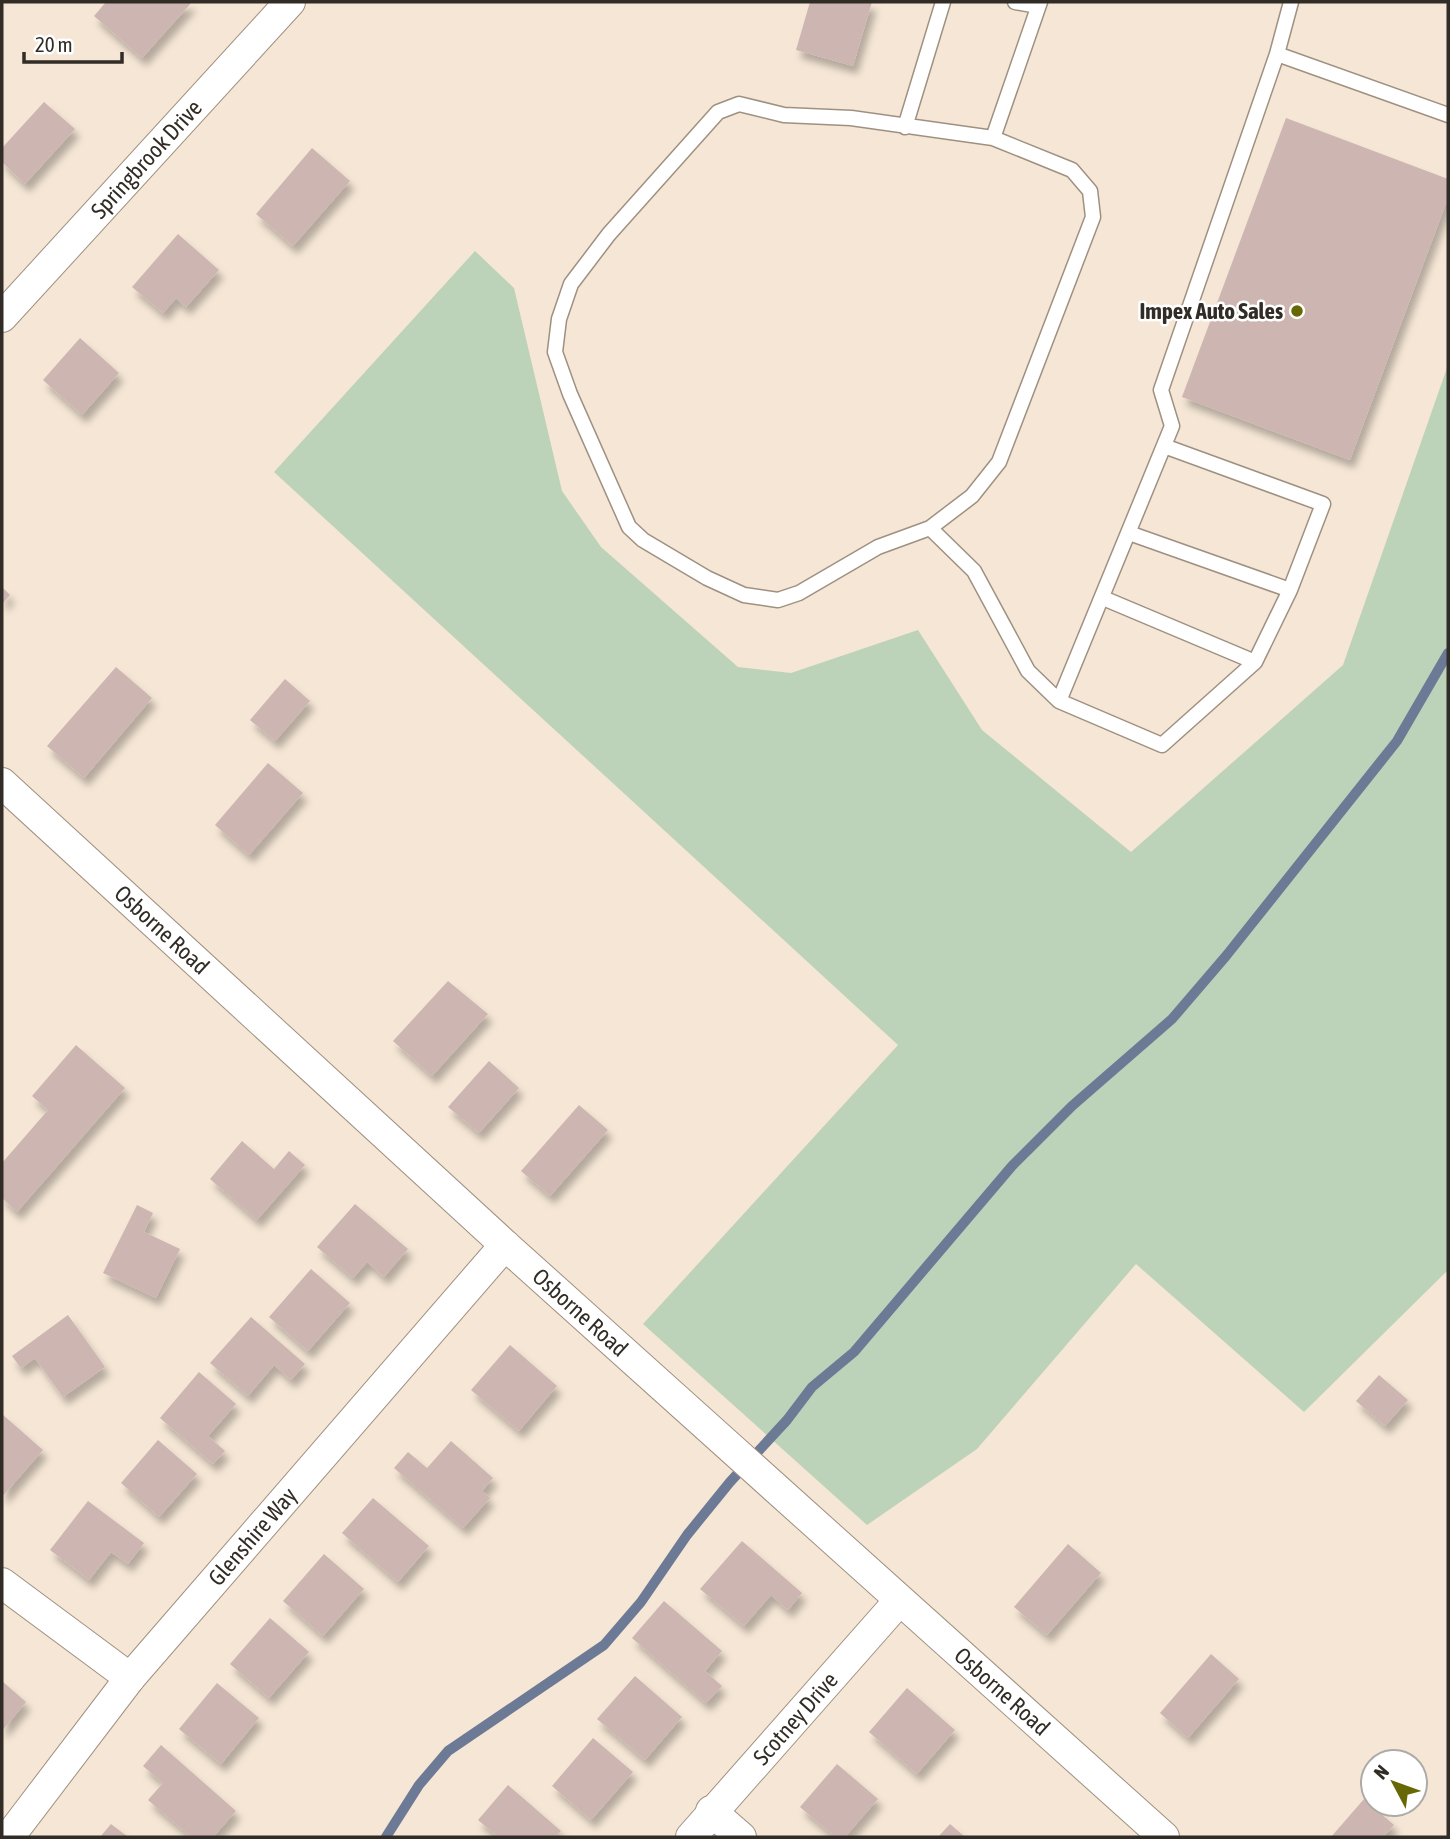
<svg xmlns="http://www.w3.org/2000/svg" width="1450" height="1839" font-family="'Asap Condensed',sans-serif">
	<defs>
		<filter id="shadow"><feDropShadow dx="4.5" dy="8" stdDeviation="3.5" flood-color="#0004"/></filter>
	</defs>
	<rect width="100%" height="100%" fill="#f5e6d5"/>
	<path fill="#bdd3b9" d="M475 251 514 288 562 491 601 547 738 667 791 673 918 630 982 730 1131 852 1343 665 1448 365V1270L1304 1412 1136 1264 977 1449 867 1525 643 1324 898 1045 274 472Z"/>
	<g fill="none" stroke-linecap="round" stroke-linejoin="round">
		<path stroke="#6d7a95" stroke-width="10" d="M386 1837 419 1785 448 1751 604 1645 641 1602 687 1535 730 1482 787 1420 812 1387 854 1352 1012 1166 1072 1106 1172 1019 1226 956 1397 741 1448 653"/>
	</g>
	<path fill="#cdb5b1" filter="url(#shadow)" d="M106 2H192L142 58 94 16Z
		M810 2H872L853 66 796 50Z
		M44 102 75 129 25 184 2 162V148Z
		M1286 118 1448 179V198L1350 460 1182 397Z
		M312 148 350 181 293 246 256 214Z
		M178 234 219 270 186 307 176 298 163 313 132 287Z
		M80 338 119 373 82 415 43 380Z
		M2 587 10 595 2 604Z
		M116 667 152 698 84 778 47 746Z
		M285 679 310 701 275 741 250 720Z
		M268 763 303 793 249 855 215 825Z
		M448 981 488 1014 432 1076 393 1041Z
		M76 1045 125 1088 17 1212 2 1198V1163L48 1110 32 1096Z
		M489 1061 519 1088 479 1133 448 1107Z
		M579 1105 608 1130 550 1196 521 1171Z
		M242 1141 274 1169 289 1151 305 1165 257 1220 210 1179Z
		M355 1204 408 1249 384 1277 367 1262 353 1278 317 1247Z
		M137 1205 153 1213 144 1232 180 1249 156 1298 103 1273Z
		M311 1269 350 1303 308 1351 269 1317Z
		M68 1315 105 1367 63 1397 35 1358 21 1368 12 1356Z
		M251 1317 305 1364 291 1380 274 1365 248 1396 210 1363Z
		M510 1345 557 1386 519 1431 471 1390Z
		M199 1372 236 1404 208 1436 225 1451 213 1464 160 1418Z
		M1379 1375 1408 1400 1385 1426 1356 1401Z
		M2 1414 43 1450 2 1497Z
		M158 1440 197 1474 159 1517 121 1483Z
		M451 1441 493 1478 482 1491 490 1498 463 1528 394 1468 408 1452 427 1468Z
		M373 1498 429 1546 398 1582 342 1533Z
		M88 1501 144 1543 128 1564 111 1552 89 1580 50 1550Z
		M742 1541 802 1593 788 1610 771 1595 744 1626 700 1589Z
		M1068 1544 1101 1573 1047 1635 1014 1607Z
		M324 1554 364 1589 323 1636 283 1601Z
		M664 1601 722 1651 705 1671 722 1686 706 1703 632 1638Z
		M270 1618 309 1652 269 1698 230 1664Z
		M1211 1654 1239 1679 1188 1738 1160 1713Z
		M635 1676 682 1717 645 1760 597 1719Z
		M2 1681 26 1702 2 1731Z
		M217 1683 259 1718 221 1764 179 1729Z
		M907 1688 955 1730 917 1774 869 1732Z
		M593 1738 633 1772 591 1820 552 1786Z
		M161 1745 236 1811 213 1837H191L148 1800 163 1783 143 1766Z
		M837 1764 878 1799 845 1837H835L800 1807Z
		M508 1785 561 1831 555 1837H498L478 1820Z
		M1364 1799 1394 1825 1383 1837H1331Z
		M111 1824 128 1837H100Z
		M950 1824 965 1837H938Z"/>
	<g fill="none" stroke-linecap="round" stroke-linejoin="round">
		<defs>
			<path id="service" d="M1015 2 1038 6
				M1291 2 1277 54 1448 115
				M739 104 784 115 851 118 993 138 1072 170 1090 191 1093 217 999 462 972 496 930 528 878 547 799 593 778 600 744 595 707 578 643 540 629 527 570 394 555 352 559 319 571 284 609 234 718 112Z
				M905 127 943 2
				M993 138 1040 2
				M1164 446 1323 504 1290 590
				M930 528 974 571 1028 671 1059 701 1172 426 1161 390 1277 54
				M1103 598 1255 662 1290 590 1129 533
				M1059 701 1162 745 1255 662"/>
			<g id="minor">
				<path id="s1" d="M2 317 290 2"/>
				<path id="s2" d="M2 783 505 1245 1164 1837"/>
				<path d="M2 1583 130 1678"/>
				<path d="M711 1811 741 1837"/>
				<path id="s3" d="M9 1837 130 1678 505 1245"/>
				<path id="s4" d="M691 1837 899 1601"/>
			</g>
		</defs>
		<use href="#service" stroke="#9f9181" stroke-width="17"/>
		<use href="#minor" stroke="#9f9181" stroke-width="32"/>
		<use href="#service" stroke="#fff" stroke-width="14"/>
		<use href="#minor" stroke="#fff" stroke-width="30"/>
	</g>
	<circle fill="#676804" stroke="#fff" stroke-width="2.5" cx="1297" cy="311" r="7"/>
	<g text-anchor="middle" dominant-baseline="central" stroke-width="5" stroke-linejoin="round" paint-order="stroke">
		<g font-size="23" fill="#322c26" stroke="#fff">
			<text stroke="none"><textPath href="#s1" startOffset="214">Springbrook Drive</textPath></text>
			<text stroke="none"><textPath href="#s2" startOffset="217">Osborne Road</textPath></text>
			<text stroke="none"><textPath href="#s2" startOffset="784">Osborne Road</textPath></text>
			<text stroke="none"><textPath href="#s3" startOffset="387">Glenshire Way</textPath></text>
			<text stroke="none"><textPath href="#s2" startOffset="1351">Osborne Road</textPath></text>
			<text stroke="none"><textPath href="#s4" startOffset="158">Scotney Drive</textPath></text>
		</g>
		<g font-size="23" font-weight="bold" fill="#322c26" stroke="#fff" text-anchor="end">
			<text x="1283" y="311">Impex Auto Sales</text>
		</g>
	</g>
	<rect width="1450" height="1839" fill="none" stroke="#322c26" stroke-width="7"/>
	<g transform="translate(1394 1783) rotate(311)"><circle r="33" fill="#ffffff" stroke="#adaba8" stroke-width="2"/>
	<path d="M0-5L12 26L0 18L-12 26Z" fill="#676804"/>
	<text y="-10" font-size="19" font-weight="bold" text-anchor="middle" fill="#322c26">N</text>
	</g>
	<path d="M24 52v10h98v-10" fill="none" stroke="#322c26" stroke-width="3.5"/>
	<text x="35" y="52" font-size="21" fill="#322c26" stroke="#ffffff" stroke-width="5" paint-order="stroke">20 m</text>
</svg>
